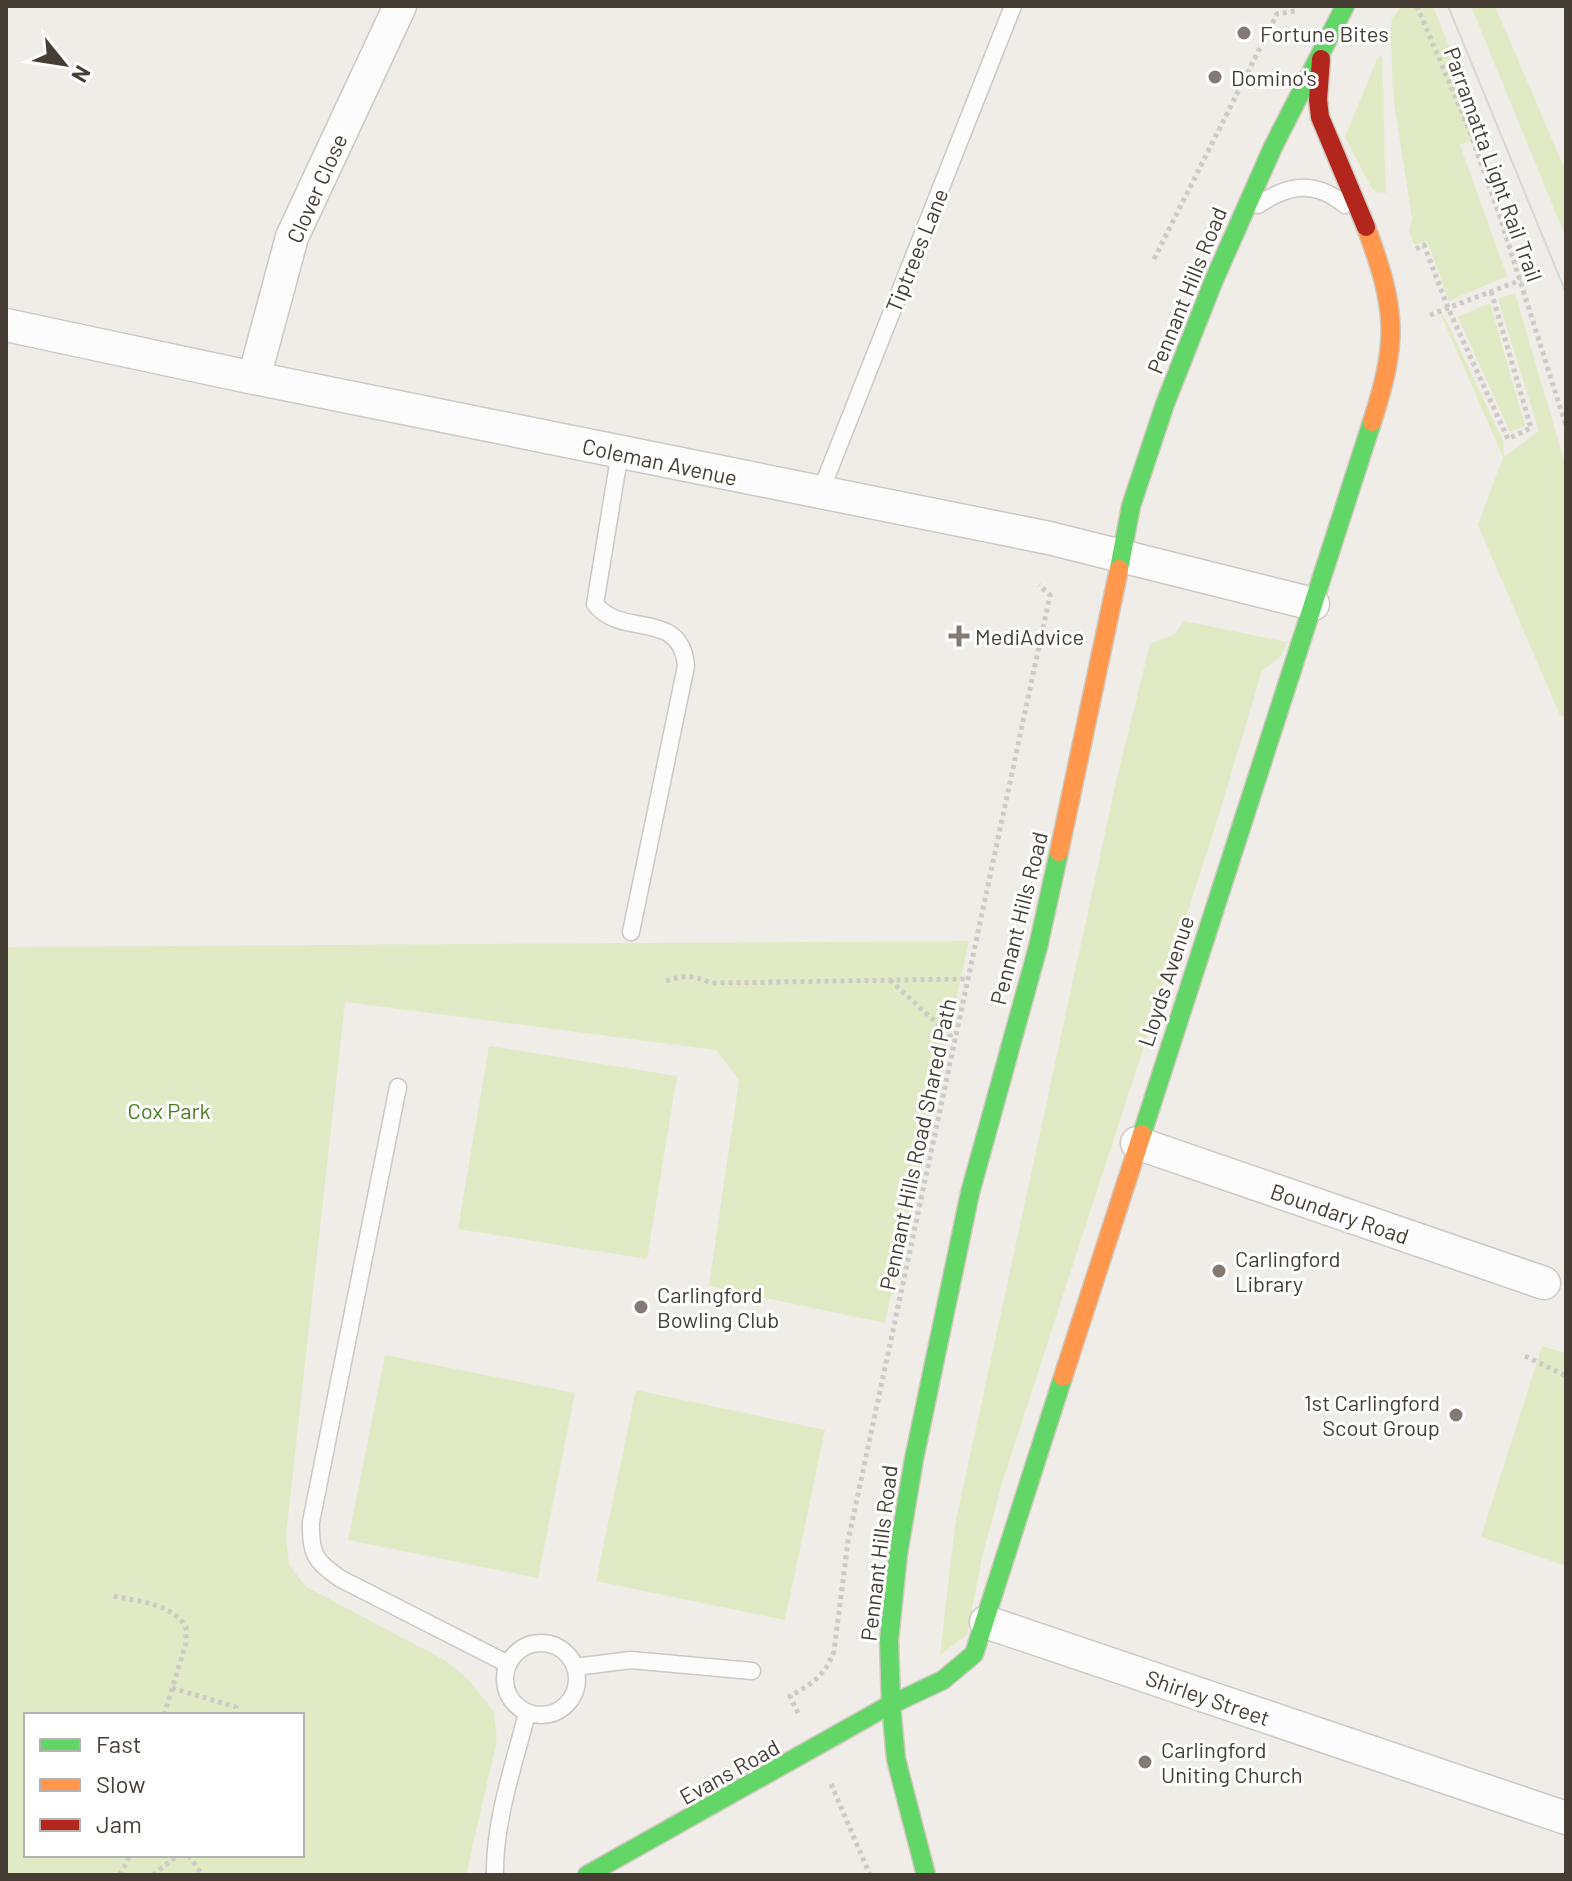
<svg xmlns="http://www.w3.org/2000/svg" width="1572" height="1881" font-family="Barlow,sans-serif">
	<rect width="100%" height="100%" fill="#f0ece8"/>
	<path fill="#e0ebc6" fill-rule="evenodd" d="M1401 6H1433L1484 135 1460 145 1507 276 1449 301 1427 241 1414 245 1409 230 1412 219 1394 102 1390 34 1392 19Z
		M1471 6H1495L1566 172V238Z
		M1382 56 1386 193 1376 192 1371 187 1345 137 1378 57Z
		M1515 293 1566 467V718L1560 715 1478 525 1503 457 1438 308 1447 322 1503 441 1504 457 1539 431 1498 299Z
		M1490 303 1525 426 1510 432 1458 317Z
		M1184 621 1287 642 1281 656 1262 671 1213 834 1002 1483 982 1558 967 1635 940 1655 955 1525 1116 782 1150 644 1175 634Z
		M969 941 885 1323 709 1286 739 1080 716 1050 345 1002 286 1536 289 1564 305 1586 446 1661 469 1680 494 1712 497 1740 466 1875H6V947ZM26 1715H302V1855H26Z
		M489 1046 677 1076 647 1259 458 1229Z
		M1542 1346 1566 1353V1566L1481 1537Z
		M385 1355 575 1393 538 1578 348 1540Z
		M636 1390 825 1430 785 1620 596 1581Z"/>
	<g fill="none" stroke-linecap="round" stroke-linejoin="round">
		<defs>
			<path id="lane" d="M1258 205C1289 184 1315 180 1345 205
				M620 452 595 604C622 639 681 608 686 666L631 932
				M820 493 1013 6
				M398 1087 311 1522C310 1553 315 1562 341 1579L508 1664
				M505 1679a36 36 0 1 1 72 0a36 36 0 1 1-72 0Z
				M575 1667 631 1660 752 1671
				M495 1875C494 1821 514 1765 527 1713"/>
			<path id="street" d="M6 325 254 378 1049 538 1313 604
				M254 378 292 237 400 6
				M1137 1143 1544 1283
				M986 1622 1566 1818"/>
			<path id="fast" d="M1119 569 1131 506 1165 404 1214 280 1273 147 1345 6
				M1142 1134 1372 422
				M587 1875 886 1707 943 1680 974 1654 1063 1377
				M926 1875 896 1759 891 1705 889 1640 898 1554 914 1459 970 1193 1038 947 1059 852"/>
			<path id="slow" d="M1366 227C1396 308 1399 339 1372 422
				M1059 852 1119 569
				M1063 1377 1142 1134"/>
			<path id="jam" d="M1321 59 1318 100 1320 117 1366 227"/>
		</defs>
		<use href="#lane" stroke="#ccc8c4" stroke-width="19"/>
		<use href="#street" stroke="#ccc8c4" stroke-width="35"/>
		<use href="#fast" stroke="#d0c9be" stroke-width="21"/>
		<use href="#slow" stroke="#d0c9be" stroke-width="21"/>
		<use href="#jam" stroke="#d0c9be" stroke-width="21"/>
		<path stroke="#cecac6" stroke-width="5" stroke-dasharray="4 4" stroke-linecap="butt" d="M1417 6 1468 127 1499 214 1566 426
			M1416 249 1424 245 1448 308 1508 439 1531 428 1491 291
			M1154 259 1277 14 1295 11
			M1430 315 1521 280
			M890 980 955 1040
			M666 981C684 975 693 975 711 983L968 979
			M1525 1356 1566 1376
			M114 1596C139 1602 171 1603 186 1627V1643L164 1715
			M172 1688 236 1707 234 1715
			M798 1713 790 1696C812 1684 825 1676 834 1651L848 1541 1050 595 1039 585
			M831 1784 870 1875
			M189 1855 202 1875
			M120 1875 130 1855
			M153 1875 178 1855"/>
		<use href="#lane" stroke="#fdfcfc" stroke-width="16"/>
		<use href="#street" stroke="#fdfcfc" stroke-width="32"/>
		<use href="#fast" stroke="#63d668" stroke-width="18"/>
		<use href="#slow" stroke="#ff974d" stroke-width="18"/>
		<use href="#jam" stroke="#b3261e" stroke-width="18"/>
		<path stroke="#d9d8d8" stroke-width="2" d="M1448 6 1566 293"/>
	</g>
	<g fill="#827a73" stroke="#fff" stroke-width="3">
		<circle cx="1244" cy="33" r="8"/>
		<circle cx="1215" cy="77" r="8"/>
		<path d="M955 624h8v8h8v8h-8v8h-8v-8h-8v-8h8z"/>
		<circle cx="1219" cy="1271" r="8"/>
		<circle cx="641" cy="1307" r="8"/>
		<circle cx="1456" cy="1415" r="8"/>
		<circle cx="1145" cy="1762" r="8"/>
	</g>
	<g text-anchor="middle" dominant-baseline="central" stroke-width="6" stroke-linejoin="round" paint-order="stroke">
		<g font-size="22" fill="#463d34" stroke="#fff" text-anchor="start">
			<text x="1260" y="33">Fortune Bites</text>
			<text x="1231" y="77">Domino's</text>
			<text x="975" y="636">MediAdvice</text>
			<text x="1235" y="1258">Carlingford<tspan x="1235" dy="25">Library</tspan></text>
			<text x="657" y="1294">Carlingford<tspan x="657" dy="25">Bowling Club</tspan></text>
			<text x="1440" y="1402" text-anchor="end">1st Carlingford<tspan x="1440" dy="25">Scout Group</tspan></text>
			<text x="1161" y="1749">Carlingford<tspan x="1161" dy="25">Uniting Church</tspan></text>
		</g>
		<g font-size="22" fill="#463d34" stroke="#fff">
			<text transform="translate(1494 164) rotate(70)">Parramatta Light Rail Trail</text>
			<text transform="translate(316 188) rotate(-66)">Clover Close</text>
			<text transform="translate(916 250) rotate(-68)">Tiptrees Lane</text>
			<text transform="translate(1186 290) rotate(-68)">Pennant Hills Road</text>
			<text transform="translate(660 461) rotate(12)">Coleman Avenue</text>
			<text transform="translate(1018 918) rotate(-76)">Pennant Hills Road</text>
			<text transform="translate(1165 981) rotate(-72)">Lloyds Avenue</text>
			<text transform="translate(917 1144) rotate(-78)">Pennant Hills Road Shared Path</text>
			<text transform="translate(1340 1213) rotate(19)">Boundary Road</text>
			<text transform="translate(878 1553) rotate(-83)">Pennant Hills Road</text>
			<text transform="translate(1208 1697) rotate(19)">Shirley Street</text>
			<text transform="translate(729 1771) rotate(-29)">Evans Road</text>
		</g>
		<g font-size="22" fill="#4c7b24" stroke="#fff">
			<text x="169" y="1110">Cox Park</text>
		</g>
	</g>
	<rect width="1572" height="1881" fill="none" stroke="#463d34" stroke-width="16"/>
	<rect x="24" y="1713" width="280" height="144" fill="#ffffff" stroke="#b5b1ae" stroke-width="2"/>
	<rect x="40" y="1739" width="40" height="12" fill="#63d668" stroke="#b5b1ae" stroke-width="2"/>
	<text x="96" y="1753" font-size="24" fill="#463d34">Fast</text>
	<rect x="40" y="1779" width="40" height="12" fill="#ff974d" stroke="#b5b1ae" stroke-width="2"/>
	<text x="96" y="1793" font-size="24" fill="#463d34">Slow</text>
	<rect x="40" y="1819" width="40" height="12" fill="#b3261e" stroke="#b5b1ae" stroke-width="2"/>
	<text x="96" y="1833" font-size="24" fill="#463d34">Jam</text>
	<g transform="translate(64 64) rotate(120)" stroke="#ffffff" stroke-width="6" paint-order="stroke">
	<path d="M0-6L14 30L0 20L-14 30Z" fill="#463d34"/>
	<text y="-12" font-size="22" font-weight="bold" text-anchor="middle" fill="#463d34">N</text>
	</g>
</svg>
